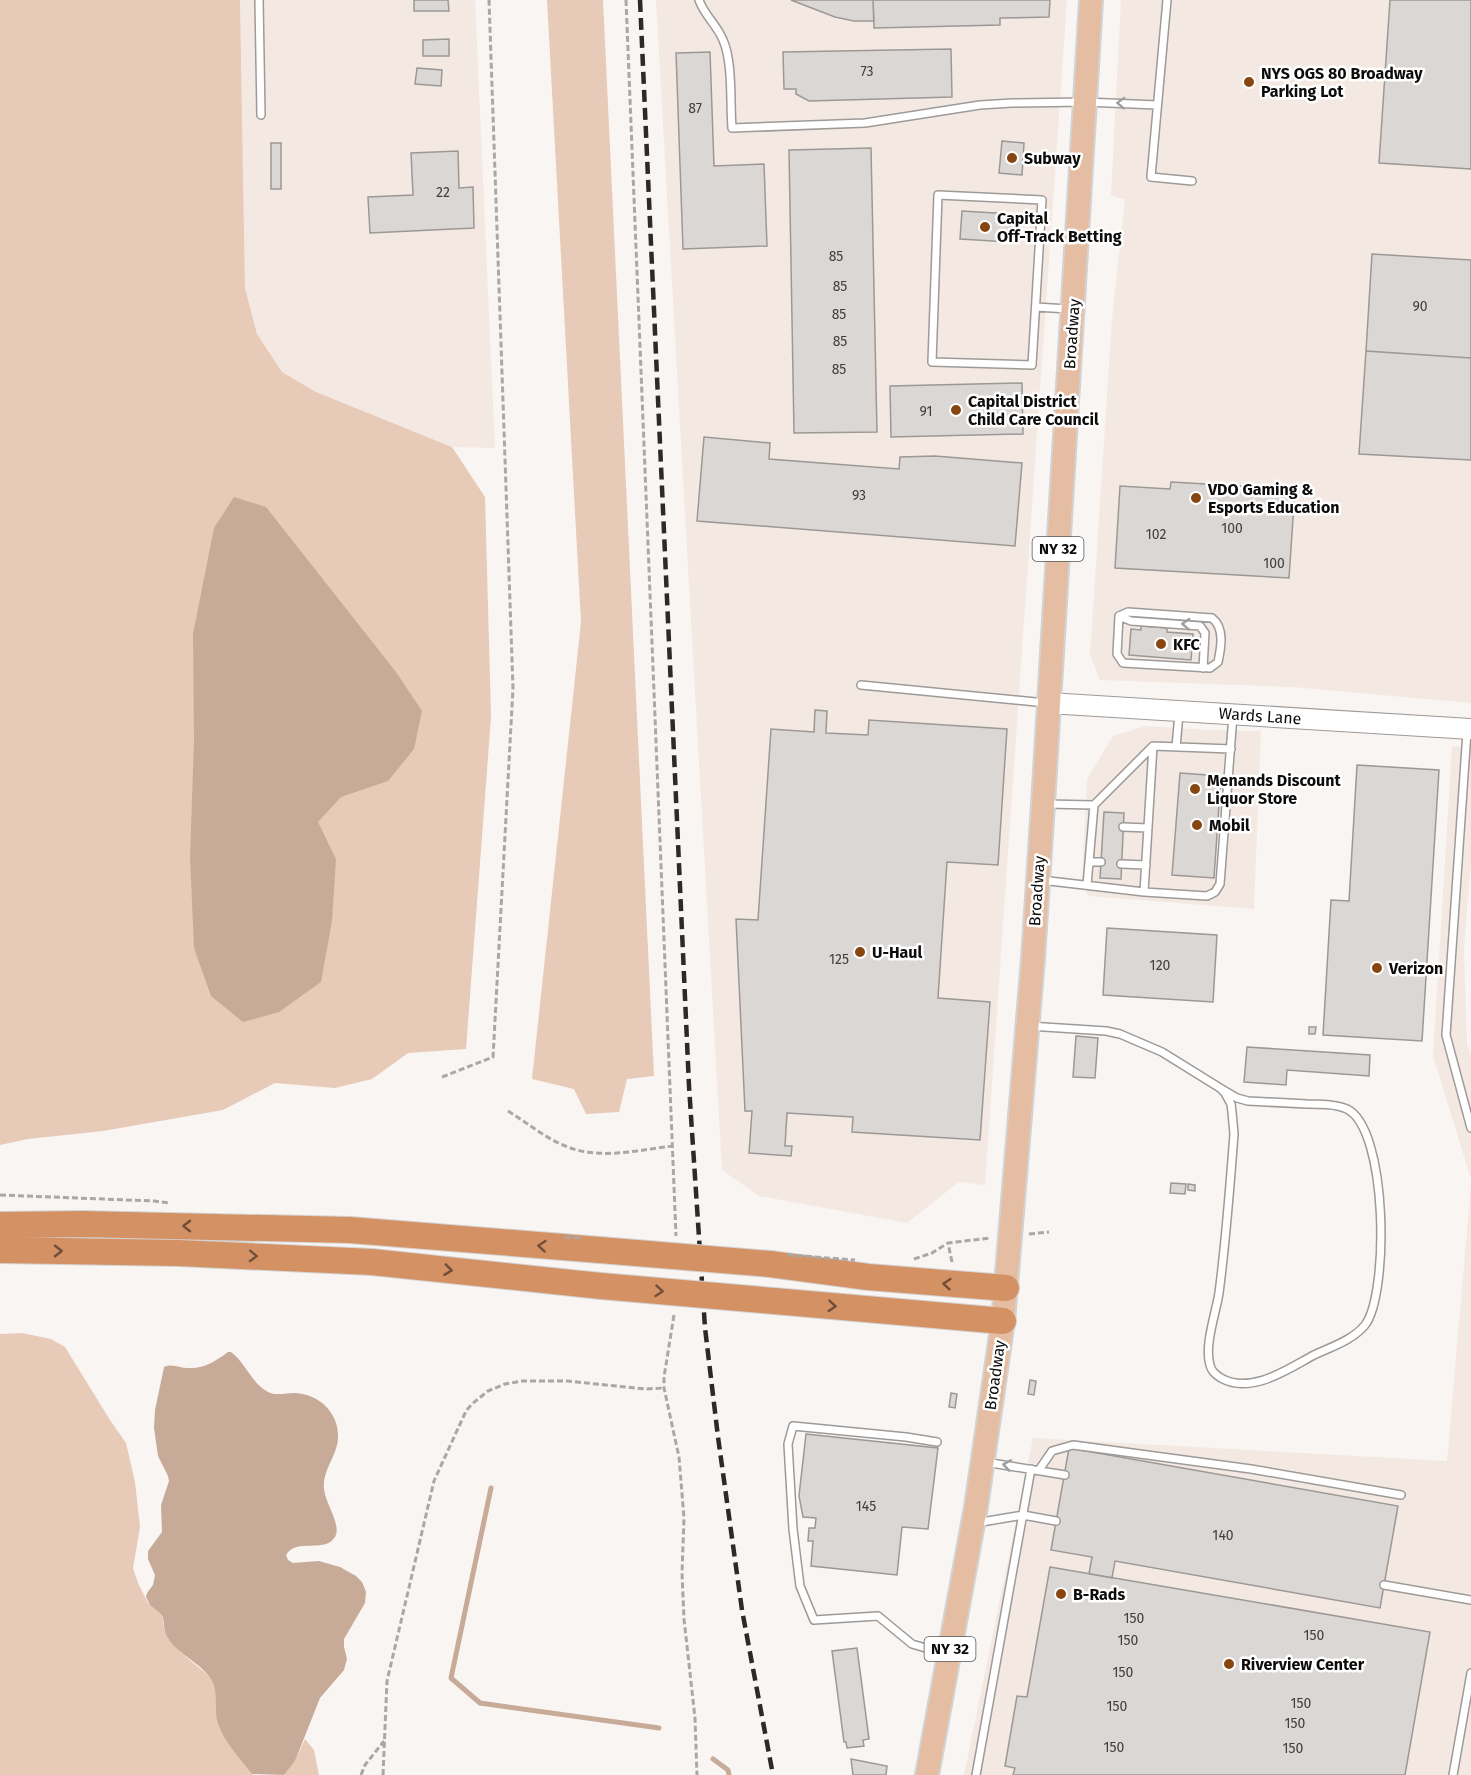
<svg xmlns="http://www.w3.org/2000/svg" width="1471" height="1775" font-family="'Fira Sans',sans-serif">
	<rect width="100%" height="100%" fill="#f9f5f3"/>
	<path fill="#f3e9e2" d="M240 0H475L495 448 452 447 316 392 282 372 257 334 245 288Z
		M656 0H1067L985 1185 959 1182 907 1223 759 1196 722 1170Z
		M1121 0H1471V703L1292 687 1100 680 1090 655 1112 319 1125 200 1111 195Z
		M1146 726 1209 730 1261 731 1254 909 1088 896 1082 879 1087 779 1113 736Z
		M1452 746 1471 748V863L1464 948 1467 1044 1471 1054V1179L1433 1056Z
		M1471 1185V1775H964L1033 1438 1447 1461Z"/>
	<path fill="#e7cab7" d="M0 0H240L245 288 257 334 282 372 316 392 452 447 485 497 491 717 466 1049 408 1053 372 1079 335 1088 275 1083 223 1110 103 1131 28 1139 0 1145Z
		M547 0H603L654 1076 627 1079 619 1112 586 1114 574 1089 532 1079 581 622Z
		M22 1333 51 1339 65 1347 110 1420 126 1443 135 1482 140 1527 133 1568 138 1583 148 1603 162 1615 165 1633 168 1639 187 1658 207 1674 212 1680 216 1690V1713L220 1729 253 1775H0V1334Z
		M305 1739 314 1750 319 1775H284L295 1761Z"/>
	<path fill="#c7ab98" d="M234 497 266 507 396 672 422 711 414 749 388 781 341 797 318 822 336 859 332 921 321 982 279 1012 243 1022 211 996 194 948 190 857 194 740 193 634 214 528Z
		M228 1352H231C245 1362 252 1384 268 1392 276 1396 286 1393 295 1393 319 1394 339 1413 338 1437 338 1455 322 1470 324 1489 325 1503 342 1525 335 1537 324 1554 297 1537 286 1555L288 1560 293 1563 319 1561 340 1567 356 1576 362 1582 366 1592 365 1603 344 1639V1647L347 1659 344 1670 320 1698 295 1761 284 1775 252 1774C240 1758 222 1740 217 1720 214 1706 219 1692 211 1679 201 1663 177 1654 167 1637 163 1630 165 1622 162 1615L150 1605 146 1597 147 1593 153 1585 155 1575 148 1559V1551L162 1532 161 1505 169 1481 168 1476 158 1456 154 1428 155 1410 164 1367C173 1363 179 1368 188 1368 204 1369 216 1361 228 1352Z"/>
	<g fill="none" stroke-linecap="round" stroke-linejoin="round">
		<path stroke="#c7ab98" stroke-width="5" d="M491 1488 451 1678 480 1703 659 1728
			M713 1759 728 1770 729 1775"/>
	</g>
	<path fill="#dad7d5" stroke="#9b9896" stroke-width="1.5" d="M414 0H448L449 11H414Z
		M791 0H873L874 21H854L835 17Z
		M873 0H1050L1049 17 1000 18V25L874 28Z
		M1390 0H1471V169L1379 163Z
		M449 39V56H423V40Z
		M951 49 952 97 809 101 796 94V89H784L783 52Z
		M710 52 714 166 764 164 767 246 683 249 676 53Z
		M417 68 442 70 441 86 415 84Z
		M1002 141 1024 143 1022 175 999 173Z
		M271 143H281V189H271Z
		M871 148 877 432 794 433 789 150Z
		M458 151 459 188 473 187 474 228 370 233 368 197 413 195 411 153Z
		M962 211 1011 214 1009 242 960 239Z
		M1372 254 1471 260V358L1366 351Z
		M1366 351 1471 358V460L1359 454Z
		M1022 383 1023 434 891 437 890 386Z
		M704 437 770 443 769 459 899 469 900 457 935 456 1022 463 1015 546 697 521Z
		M1171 482 1295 489 1289 578 1115 568 1120 486 1170 489Z
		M1141 626 1167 628V632L1193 634 1191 660 1129 655 1131 629 1141 630Z
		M815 710 827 711 826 733 868 735 869 720 1007 729 998 865 947 862 938 998 990 1002 980 1140 852 1132 853 1117 787 1113 785 1146H792L791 1156 749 1153 752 1111H745L736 919 758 920 771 729 814 732Z
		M1357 765 1439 770 1422 1041 1323 1035 1331 900 1349 901Z
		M1180 773 1221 776 1214 878 1172 875Z
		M1104 812 1124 813 1121 879 1100 878Z
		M1107 928 1217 935 1213 1002 1103 995Z
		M1309 1027H1316L1315 1034H1309Z
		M1076 1036 1098 1038 1095 1078 1073 1077Z
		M1247 1047 1370 1055 1369 1076 1287 1070 1286 1085 1244 1082Z
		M1171 1183 1186 1184 1185 1194 1170 1193Z
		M1188 1184 1195 1185V1191L1188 1190Z
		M1030 1380 1036 1381 1034 1395 1028 1394Z
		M951 1393 957 1394 955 1408 949 1407Z
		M806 1434 938 1448 928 1529 902 1527 897 1575 811 1566 813 1541H808L809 1528H815L816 1518 803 1517 799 1496Z
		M1069 1448 1398 1506 1380 1608 1115 1561 1112 1578 1089 1574 1092 1557 1051 1550Z
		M1050 1567 1430 1632 1405 1775H1013L1015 1768 1005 1766 1017 1696 1027 1697Z
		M857 1648 869 1739 863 1740 864 1746 847 1748 846 1742H844L832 1651Z
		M851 1759 887 1766 886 1775H853Z"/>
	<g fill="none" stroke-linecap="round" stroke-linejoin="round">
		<defs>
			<path id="lane" d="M259 0 261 115
				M699 0C704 15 717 25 723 40 733 62 730 103 732 128L865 123 980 105 1012 103 1085 102 1157 105
				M1167 0 1151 177 1192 181
				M938 195 1042 200 1032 365 932 362Z
				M1036 307 1068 309
				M1128 612 1212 618C1225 628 1221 648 1218 662L1210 668 1123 663 1117 654 1119 616Z
				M1119 616 1131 621 1200 626 1205 633 1203 668
				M861 685 1046 703
				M1467 732 1446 1035 1471 1128
				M1176 747 1179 714
				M1046 804 1094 805
				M1123 827 1148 828
				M1089 862H1101
				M1121 864 1146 865
				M1041 880 1144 892 1207 896 1215 892 1220 884 1233 715
				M1087 885 1094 805 1153 746 1231 749
				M1144 892 1153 746
				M1029 1026 1106 1031 1120 1034 1162 1052 1220 1088 1225 1093 1231 1104 1232 1112 1234 1134C1230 1187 1226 1240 1219 1293 1216 1313 1204 1345 1210 1365 1211 1371 1216 1375 1221 1378 1251 1395 1288 1369 1314 1355 1331 1347 1353 1340 1365 1325 1389 1294 1388 1129 1347 1109 1335 1104 1320 1104 1307 1104 1287 1103 1267 1102 1248 1101L1237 1098 1220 1088
				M937 1442 906 1437 793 1426 788 1444 793 1529 800 1586 814 1620 878 1616 912 1644 946 1654
				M985 1462 1065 1475
				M1039 1470 1052 1451 1073 1445 1251 1469 1401 1495
				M976 1523 1023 1515 1056 1521
				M1384 1585 1471 1600
				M976 1775 1031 1469
				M1453 1775 1471 1673"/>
			<path id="secondary" d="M1048 703 1471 729"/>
			<path id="primary" d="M927 1775 976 1507 1003 1321 1033 959 1043 804 1091 0"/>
			<path id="highway" d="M0 1225 82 1224 350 1230 600 1250
				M0 1250 178 1253 372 1262 601 1286
				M770 1264 868 1277 1006 1288
				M774 1301 1003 1321"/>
		</defs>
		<use href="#lane" stroke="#9d9a98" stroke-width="10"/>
		<use href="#secondary" stroke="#9d9a98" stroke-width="22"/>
		<use href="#primary" stroke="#d3d3d3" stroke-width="26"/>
		<use href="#highway" stroke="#d3d3d3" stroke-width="28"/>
		<path stroke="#aaa7a5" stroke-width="3" stroke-dasharray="6 3" stroke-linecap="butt" d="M626 0 676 1236
			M442 1077 493 1057 513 688 489 0
			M508 1111C526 1122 544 1137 563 1145 598 1161 637 1150 673 1146
			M0 1195 154 1201 169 1203
			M1029 1234 1049 1232
			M914 1259 932 1253 948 1243
			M952 1262 948 1243 990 1238
			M674 1315 664 1377V1388L679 1457 684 1518 682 1573 684 1619 695 1718 697 1775
			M361 1775 365 1765 384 1741
			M383 1775 387 1681 434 1481 466 1411 472 1404 488 1391 505 1384 523 1381H567L645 1389 664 1388"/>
		<use href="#lane" stroke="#fff" stroke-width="7"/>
		<use href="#secondary" stroke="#fff" stroke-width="20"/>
		<use href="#primary" stroke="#e5bda2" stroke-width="22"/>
		<use href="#highway" stroke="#d49164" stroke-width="26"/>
		<path stroke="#2b2a29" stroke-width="4.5" stroke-dasharray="12 6" stroke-linecap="butt" d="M640 0 689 1086 705 1328 718 1437 742 1610 773 1775"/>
		<defs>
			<path id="highway-bridge" d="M600 1250 770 1264
				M601 1286 774 1301"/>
		</defs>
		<use href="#highway-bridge" stroke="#d3d3d3" stroke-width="28" stroke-linecap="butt"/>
		<path stroke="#aaa7a5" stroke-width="3" stroke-dasharray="6 3" stroke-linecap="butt" d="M565 1237 581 1238
			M788 1255 855 1260"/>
		<use href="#highway-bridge" stroke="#d49164" stroke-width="26"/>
	</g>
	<defs><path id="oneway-chevron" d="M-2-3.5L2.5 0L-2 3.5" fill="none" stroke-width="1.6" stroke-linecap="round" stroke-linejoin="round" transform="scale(1.5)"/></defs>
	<g stroke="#9e9e9d">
		<use href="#oneway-chevron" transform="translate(1121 103) rotate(-178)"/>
		<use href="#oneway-chevron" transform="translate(1186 624) rotate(-177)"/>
		<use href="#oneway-chevron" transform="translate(1007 1465) rotate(-171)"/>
	</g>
	<g stroke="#704e38">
		<use href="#oneway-chevron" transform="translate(187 1226) rotate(-179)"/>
		<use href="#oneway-chevron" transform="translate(542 1246) rotate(-175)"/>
		<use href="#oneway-chevron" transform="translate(58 1251)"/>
		<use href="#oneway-chevron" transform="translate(253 1256) rotate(2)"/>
		<use href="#oneway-chevron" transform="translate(448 1270) rotate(7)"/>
		<use href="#oneway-chevron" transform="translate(947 1284) rotate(-175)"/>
		<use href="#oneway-chevron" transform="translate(659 1291) rotate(5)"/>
		<use href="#oneway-chevron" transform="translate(832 1306) rotate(5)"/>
	</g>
	<g fill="#874610" stroke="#fff" stroke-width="2">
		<circle cx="1249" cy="82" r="6"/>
		<circle cx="1012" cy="158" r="6"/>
		<circle cx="985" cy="227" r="6"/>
		<circle cx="956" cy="410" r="6"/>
		<circle cx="1196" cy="498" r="6"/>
		<circle cx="1161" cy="644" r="6"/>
		<circle cx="1195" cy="789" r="6"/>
		<circle cx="1197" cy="825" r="6"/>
		<circle cx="860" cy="952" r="6"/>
		<circle cx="1377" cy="968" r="6"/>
		<circle cx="1061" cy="1594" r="6"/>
		<circle cx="1229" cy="1664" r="6"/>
	</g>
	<g text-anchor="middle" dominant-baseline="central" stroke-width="5" stroke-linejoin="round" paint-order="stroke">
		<g font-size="14" fill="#403f3e">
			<text x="867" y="71">73</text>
			<text x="695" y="108">87</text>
			<text x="443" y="192">22</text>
			<text x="836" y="256">85</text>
			<text x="840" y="286">85</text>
			<text x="1420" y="306">90</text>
			<text x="839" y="314">85</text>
			<text x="840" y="341">85</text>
			<text x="839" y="369">85</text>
			<text x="926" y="411">91</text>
			<text x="859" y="495">93</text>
			<text x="1232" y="528">100</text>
			<text x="1156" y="534">102</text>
			<text x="1274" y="563">100</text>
			<text x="839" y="959">125</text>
			<text x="1160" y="965">120</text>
			<text x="866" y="1506">145</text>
			<text x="1223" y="1535">140</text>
			<text x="1134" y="1618">150</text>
			<text x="1314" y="1635">150</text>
			<text x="1128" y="1640">150</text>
			<text x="1123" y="1672">150</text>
			<text x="1301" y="1703">150</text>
			<text x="1117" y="1706">150</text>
			<text x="1295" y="1723">150</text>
			<text x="1114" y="1747">150</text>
			<text x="1293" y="1748">150</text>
		</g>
		<g fill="#fff" stroke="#565554" stroke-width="1.5">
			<rect x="1032.5" y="537" width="51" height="24" rx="4.5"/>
			<rect x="924.5" y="1637" width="51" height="24" rx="4.5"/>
		</g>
		<g font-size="15" font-weight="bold" fill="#0d0c0b">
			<text x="1058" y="549">NY 32</text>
			<text x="950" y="1649">NY 32</text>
		</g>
		<g font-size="16" font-weight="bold" fill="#0d0c0b" stroke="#fff" text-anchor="start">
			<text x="1261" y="73">NYS OGS 80 Broadway<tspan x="1261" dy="18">Parking Lot</tspan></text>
			<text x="1024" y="158">Subway</text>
			<text x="997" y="218">Capital<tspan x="997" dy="18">Off-Track Betting</tspan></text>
			<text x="968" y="401">Capital District<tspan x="968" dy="18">Child Care Council</tspan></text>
			<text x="1208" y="489">VDO Gaming &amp;<tspan x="1208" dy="18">Esports Education</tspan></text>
			<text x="1173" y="644">KFC</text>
			<text x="1207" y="780">Menands Discount<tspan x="1207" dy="18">Liquor Store</tspan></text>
			<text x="1209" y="825">Mobil</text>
			<text x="872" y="952">U-Haul</text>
			<text x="1389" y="968">Verizon</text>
			<text x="1073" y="1594">B-Rads</text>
			<text x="1241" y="1664">Riverview Center</text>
		</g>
		<g font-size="16" fill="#0d0c0b" stroke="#fff">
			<text transform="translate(1072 334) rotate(-86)">Broadway</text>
			<text transform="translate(1260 716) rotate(4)">Wards Lane</text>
			<text transform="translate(1037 891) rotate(-86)">Broadway</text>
			<text transform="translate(995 1375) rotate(-82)">Broadway</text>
		</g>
	</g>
</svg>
